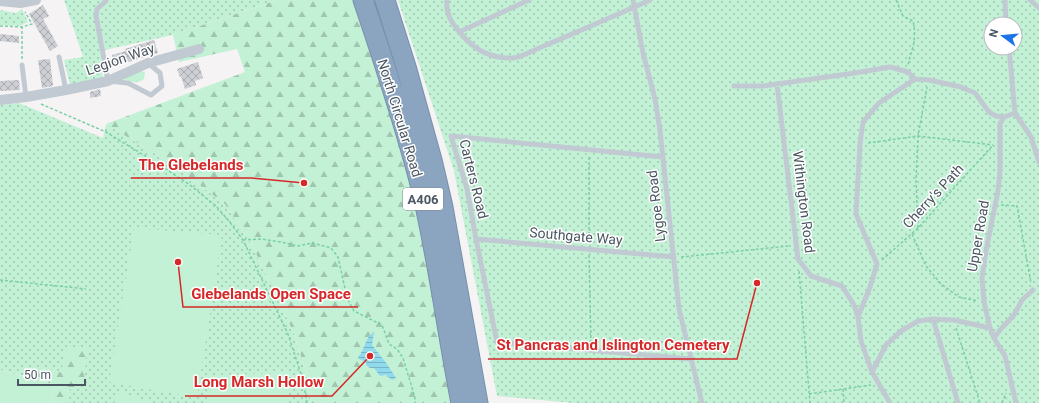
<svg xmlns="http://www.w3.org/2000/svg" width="1039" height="403" font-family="Roboto,sans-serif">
	<defs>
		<pattern id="green-dots" width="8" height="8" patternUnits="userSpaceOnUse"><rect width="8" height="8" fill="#c3f1d5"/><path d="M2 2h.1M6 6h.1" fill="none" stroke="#a0c6b0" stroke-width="1.8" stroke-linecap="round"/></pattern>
		<pattern id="forest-firs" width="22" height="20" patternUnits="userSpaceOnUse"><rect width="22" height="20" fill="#c3f1d5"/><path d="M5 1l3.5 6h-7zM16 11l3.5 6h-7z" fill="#a0c6b0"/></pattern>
		<pattern id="water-rules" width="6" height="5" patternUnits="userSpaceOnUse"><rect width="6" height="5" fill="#90daee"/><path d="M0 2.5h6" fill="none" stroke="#78b4c4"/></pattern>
		<pattern id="building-cross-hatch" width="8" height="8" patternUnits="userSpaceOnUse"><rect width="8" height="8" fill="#cdcfd5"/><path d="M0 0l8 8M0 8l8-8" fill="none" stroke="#a8abb0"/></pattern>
	</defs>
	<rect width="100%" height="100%" fill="#f5f3f3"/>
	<path fill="url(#green-dots)" fill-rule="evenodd" d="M64 0H277L173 35 100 51 103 78 70 86 64 60 83 57Z
		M398 0H1039V403H573L497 396 454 171ZM991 24H1015V48H991Z
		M22 9 28 22 20 26 0 25V10L16 13Z
		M19 103 103 138 106 124 169 162 225 204 252 245 293 331 307 375 311 403H66L70 389 84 383 86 349 61 372 38 367 35 379 0 370V105Z"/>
	<path fill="url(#forest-firs)" d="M277 0H353L397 129 421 225 451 403H311L307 375 293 331 252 245 225 204 169 162 106 124 245 72 237 49 179 62 173 35Z
		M140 71 145 72 144 79C137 85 130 81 123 79Z
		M66 349H87L84 383 70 389 66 403H50L56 385 35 379 38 367 61 372Z"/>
	<path fill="#c3f1d5" d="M134 228 222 235 197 398 109 382Z
		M0 370 56 385 50 403H0Z
		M287 373V403H208L209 375Z
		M118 391 153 403H114Z"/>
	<path fill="url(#water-rules)" d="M374 332 372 345 387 364 396 378 392 380 386 375 380 376 374 368H370L366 365V362L359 359 358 357C365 350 365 337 374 332Z"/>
	<path fill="url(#building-cross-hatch)" d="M43 5 49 16 43 19 58 46 50 51 29 14Z
		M0 34 19 36V43L0 41Z
		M154 40 158 53 115 66 112 55 126 51 125 49Z
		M50 59 53 86 42 88 38 60Z
		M198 62 203 78 195 81 196 85 185 89 181 76 180 77 177 69Z
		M19 80 20 90 0 91V81Z
		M100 89 101 96 90 98V92Z"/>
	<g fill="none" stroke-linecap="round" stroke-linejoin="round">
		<defs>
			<path id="highway" d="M363 0C384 62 405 125 421 188 438 259 447 332 461 403
				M385 0 407 70 432 160 443 207 478 403"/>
		</defs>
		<use href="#highway" stroke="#7690ad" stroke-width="21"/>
		<path stroke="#7ad0a6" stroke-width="1.5" stroke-dasharray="3 2" stroke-linecap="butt" d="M896 0 903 16 913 21C915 29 915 39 913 47 911 54 909 59 908 66
			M0 26 22 27 32 24 25 12
			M22 59V27
			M41 104 106 132 163 167 190 185 216 206 229 221 243 240 288 334 303 380 307 403
			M868 143 918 136 993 145
			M589 157V243
			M1001 205 1017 206 1031 283
			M918 228 916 181 918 136 927 87
			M912 234 926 266 941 284 959 297 978 301
			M243 240 261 239 281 242 298 246 312 243 331 248 338 257 347 298 354 311 382 325 389 344 397 349 403 358 413 391 415 398V403
			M589 255 591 343
			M681 257 789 246
			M882 260 918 228 993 145
			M799 271 810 403
			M0 280 86 289
			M956 328 980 403
			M843 389 844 403
			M809 394 871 385
			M1002 403 1006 393"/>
		<path stroke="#c1cad2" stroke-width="5" d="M106 0V1L97 9 96 16 108 81 128 83 151 95 162 86 160 73 148 63
			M447 0C445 14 453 25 462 35 475 50 492 59 513 58 520 58 536 49 544 46 579 31 615 16 650 0
			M633 0 643 53 655 99 660 130 679 309 702 403
			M1005 0 1006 24
			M1030 0 1039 8
			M459 32 529 0
			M1009 48 1015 113 1031 137 1039 162
			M59 57 66 90
			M22 65 26 97
			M777 84 798 259 811 276 842 286 854 305 858 317
			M734 86H763L855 73 890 67 908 72 915 79
			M1004 117 1000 124V171L998 191 986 251 982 278 984 302 990 328 994 338 1005 356 1016 403
			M663 157 451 136 467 189 476 239 497 342 691 359
			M476 239 674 257
			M933 319 958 403
			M994 338 1000 330 1014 315 1022 300 1033 290
			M872 372 886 345 901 331 918 321 933 319 954 320 990 328
			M890 403 872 372 861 341 858 317 870 287 877 264 856 214 860 144 863 122 879 103 915 79 929 80 961 87 975 93 989 112 996 116 1004 117 1015 113"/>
		<path stroke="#c1cad2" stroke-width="10" d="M0 1 20 3 36 0
			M0 100 26 97 66 90 108 81 148 63 199 49"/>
		<use href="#highway" stroke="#8ba5c1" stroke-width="19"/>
	</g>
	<g text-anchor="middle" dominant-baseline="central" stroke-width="3" stroke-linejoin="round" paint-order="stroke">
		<rect fill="#fff" stroke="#808990" stroke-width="1" x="403" y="188" width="40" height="22" rx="3"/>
		<g font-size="13" font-weight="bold" fill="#4a5661">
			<text x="423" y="199">A406</text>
		</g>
		<g font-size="14" fill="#4a5661" stroke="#fff">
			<text transform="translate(120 59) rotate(-19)">Legion Way</text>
			<text transform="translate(400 118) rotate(73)">North Circular Road</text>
			<text transform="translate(474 179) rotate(76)">Carters Road</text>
			<text transform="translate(933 196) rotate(-47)">Cherry's Path</text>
			<text transform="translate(804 202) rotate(83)">Withington Road</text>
			<text transform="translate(656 206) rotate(-97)">Lygoe Road</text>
			<text transform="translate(576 236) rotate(5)">Southgate Way</text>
			<text transform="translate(978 236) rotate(-80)">Upper Road</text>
		</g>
	</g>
	<path fill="none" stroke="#d62828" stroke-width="1.5" d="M304 183L252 178H131M178 262L183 307H358M757 283L737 359H488M370 356L332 396H185"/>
	<g fill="#d62828" stroke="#fff" stroke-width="1.5">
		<circle cx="304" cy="183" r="4"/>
		<circle cx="178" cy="262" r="4"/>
		<circle cx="757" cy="283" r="4"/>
		<circle cx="370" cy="356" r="4"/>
	</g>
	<g font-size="15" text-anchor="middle" font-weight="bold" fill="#d62828" stroke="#fff" stroke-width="3" stroke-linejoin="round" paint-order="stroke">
		<text x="191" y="170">The Glebelands</text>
		<text x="271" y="299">Glebelands Open Space</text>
		<text x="613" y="350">St Pancras and Islington Cemetery</text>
		<text x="259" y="387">Long Marsh Hollow</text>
	</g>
	<g transform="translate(1003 36) rotate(286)"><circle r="19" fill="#ffffff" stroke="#b7bbc0"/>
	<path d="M0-3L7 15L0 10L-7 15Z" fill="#1a73e8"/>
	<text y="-6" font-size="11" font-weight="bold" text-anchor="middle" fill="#4a5661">N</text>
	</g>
	<path d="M18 379v6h67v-6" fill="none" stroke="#4a5661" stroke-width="2"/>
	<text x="24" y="379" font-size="12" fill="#4a5661" stroke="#ffffff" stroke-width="3" paint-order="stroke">50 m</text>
</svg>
